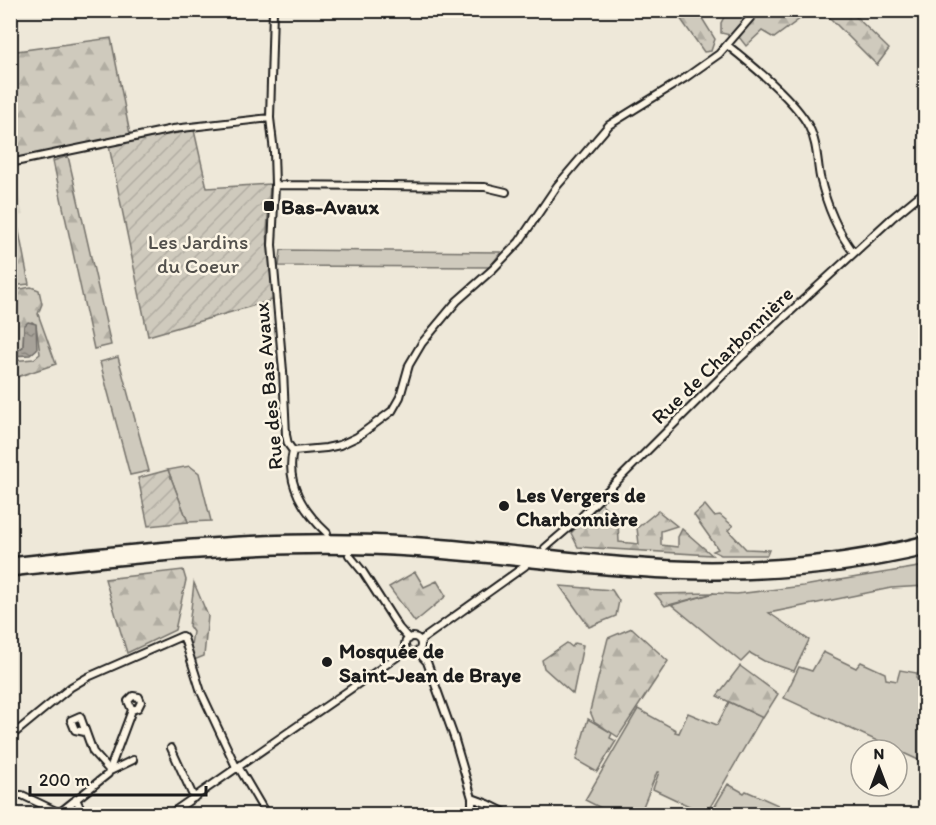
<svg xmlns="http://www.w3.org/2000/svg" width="936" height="825" font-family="Itim,sans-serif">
	<defs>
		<pattern id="forest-firs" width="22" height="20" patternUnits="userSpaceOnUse" patternTransform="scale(1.5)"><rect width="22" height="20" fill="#cfcabd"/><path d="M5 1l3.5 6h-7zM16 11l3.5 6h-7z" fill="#b1ada2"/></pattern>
		<pattern id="garden-furrows" width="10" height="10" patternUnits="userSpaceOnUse" patternTransform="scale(1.5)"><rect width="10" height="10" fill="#cfcabd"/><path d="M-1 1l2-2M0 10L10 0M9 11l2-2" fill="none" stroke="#b1ada2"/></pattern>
		<pattern id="water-ripples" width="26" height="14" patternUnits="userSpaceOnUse" patternTransform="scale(1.5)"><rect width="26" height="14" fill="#a7a299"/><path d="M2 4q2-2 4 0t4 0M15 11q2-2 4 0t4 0" fill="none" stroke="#87837c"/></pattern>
	</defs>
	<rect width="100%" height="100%" fill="#eee8d9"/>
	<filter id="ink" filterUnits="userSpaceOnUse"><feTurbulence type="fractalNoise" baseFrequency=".0167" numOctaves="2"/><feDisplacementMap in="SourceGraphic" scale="12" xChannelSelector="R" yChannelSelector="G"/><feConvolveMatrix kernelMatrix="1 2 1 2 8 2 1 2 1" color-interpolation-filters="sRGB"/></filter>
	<g filter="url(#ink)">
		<path fill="#ded9cb" d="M12 166 23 215 11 217 10 167Z"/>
		<path fill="#cfcabd" stroke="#76736c" stroke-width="1.5" d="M281 250 501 252 490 267 279 266Z
			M118 357 149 471 130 475 100 362Z
			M190 466 199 473 211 521 188 522 168 470Z
			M925 566V586L891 588 769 613 809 640 794 671 764 661 750 653 741 662 672 605 714 593 737 594 803 586Z
			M823 652 856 668 861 662 885 673 886 679 897 681 900 670 917 673 916 678 925 687V763L784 698 799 667 812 671Z
			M729 702 762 717 706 814 653 789 659 772H657L640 814H613L585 800 638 709 676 730 675 732 679 733 688 713 717 725Z
			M588 719 612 733 610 738 616 741 597 772 576 760Z
			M728 784 744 793 746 791 778 805 772 814H728L715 806Z"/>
		<path fill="url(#forest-firs)" stroke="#76736c" stroke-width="1.5" d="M761 10 802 11 805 15 774 38 762 31 746 46 739 37Z
			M675 11H700V15L715 39 711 51 704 52Z
			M727 11H752L740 27 730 35 721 33V23Z
			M823 11H850L889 49 877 65Z
			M111 38 130 134 11 160 10 52Z
			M68 156 111 345 94 349 53 161Z
			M16 216 29 284 11 286V217Z
			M31 287 39 290 42 304 38 314 56 364 11 379V361L34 359 40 354 36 325 32 322 24 326 23 347 18 350 11 347 10 291Z
			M601 503 618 520 619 542 639 544 637 528 658 511 677 526 661 531V545L678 547V537L682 529 712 555 578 547 571 533Z
			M705 505 714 516 720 515 733 526 728 530 746 549 769 550 767 555H721L713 551 718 549 694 515Z
			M183 570 186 580 175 630 127 653 105 579Z
			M415 572 424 587 437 581 446 596 415 622 389 587Z
			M194 583 208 616 204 656 194 660 190 651 193 632 189 626Z
			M560 586 612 590 619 601 616 616 589 627Z
			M714 593 665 606 655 594Z
			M632 628 668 661 618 737 594 721 590 711 608 638Z
			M567 643 572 647 575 643 583 645 573 694 544 668 542 660Z
			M740 666 778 694 763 718 717 696Z"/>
		<path fill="url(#garden-furrows)" stroke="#76736c" stroke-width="1.5" d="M194 130 207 188 270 184 267 232 273 300 148 336 109 146Z
			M168 470 188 522 148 526 138 478Z"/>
		<path fill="url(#water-ripples)" stroke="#6f6c67" stroke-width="1.5" d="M28 322 36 324 37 349 30 355 11 356V347L18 350 23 347 24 326Z"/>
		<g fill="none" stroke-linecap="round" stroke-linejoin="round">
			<defs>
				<path id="minor" d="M273 10 270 118 274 152 275 185 272 245 283 371 286 435 288 444 293 451C285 483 304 512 327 533
					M727 45C750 63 797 102 809 127 817 142 817 160 820 177 826 203 837 231 854 253
					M10 163 173 129 270 118
					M275 185 485 187 506 192
					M293 451 326 448 340 445 357 437 392 411 400 397 409 365 422 343 457 301 493 269 519 242 557 186 609 125 685 78 719 54 757 10
					M545 548 580 518 740 358 892 218 926 190
					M349 555 363 572 399 628 409 639
					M405 645a8 8 0 1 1 16 0a8 8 0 1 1-16 0Z
					M420 641 525 566
					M418 652 427 662 454 737 472 798V814
					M85 732 75 730 71 720 80 716 93 752 110 771 133 760
					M10 737 71 687 88 677 182 636 184 638 201 692 237 769
					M171 748 194 798
					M239 768 266 814
					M10 795H22L62 814
					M472 798 488 804 508 814
					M76 799 83 814
					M59 813 108 774 132 710 138 708 141 702 139 697 133 696 128 701 132 710
					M170 814 407 650
					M915 814 921 811 926 814"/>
				<path id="highway" d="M10 563C142 548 274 534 407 542 508 548 609 566 710 567 783 567 855 559 926 541
					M10 571C130 558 249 545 370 549 470 552 569 569 669 573 756 577 841 570 926 550"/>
			</defs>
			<use href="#minor" stroke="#1c1c1c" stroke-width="10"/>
			<use href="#highway" stroke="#1c1c1c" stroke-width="14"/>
			<use href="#minor" stroke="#fcf5e5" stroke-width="6"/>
			<use href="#highway" stroke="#fcf5e5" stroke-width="9"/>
		</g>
	</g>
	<g fill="#1c1c1c" stroke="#fcf5e5" stroke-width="2">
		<rect x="263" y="200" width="12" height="12" rx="3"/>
		<circle cx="504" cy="506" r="6"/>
		<circle cx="327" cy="662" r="6"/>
	</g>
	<g text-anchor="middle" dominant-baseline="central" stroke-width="5" stroke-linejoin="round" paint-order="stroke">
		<g font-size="21" font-weight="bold" fill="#1c1c1c" stroke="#fcf5e5" text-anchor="start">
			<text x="281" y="206">Bas-Avaux</text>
			<text x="516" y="494">Les Vergers de<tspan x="516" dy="24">Charbonnière</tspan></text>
			<text x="339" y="650">Mosquée de<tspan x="339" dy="24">Saint-Jean de Braye</tspan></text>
		</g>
		<g font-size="21" fill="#52504c" stroke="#fcf5e5">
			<text x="198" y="241">Les Jardins<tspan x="198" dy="24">du Coeur</tspan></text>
		</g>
		<g font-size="21" fill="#1c1c1c" stroke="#fcf5e5">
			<text transform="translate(722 355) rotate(-44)">Rue de Charbonnière</text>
			<text transform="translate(268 386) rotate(-95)">Rue des Bas Avaux</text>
		</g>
	</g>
	<rect width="936" height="825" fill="none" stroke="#fcf5e5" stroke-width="36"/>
	<rect x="18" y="18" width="900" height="789" fill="none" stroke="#1c1c1c" stroke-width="2" filter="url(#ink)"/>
	<g transform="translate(879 768)"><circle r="28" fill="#fcf5e5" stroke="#a29e95" stroke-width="1.5"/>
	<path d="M0-4.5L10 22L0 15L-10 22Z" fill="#1c1c1c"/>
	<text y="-9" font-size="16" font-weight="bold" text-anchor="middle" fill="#1c1c1c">N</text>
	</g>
	<path d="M30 786v9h176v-9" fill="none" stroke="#1c1c1c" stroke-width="3"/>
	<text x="39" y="786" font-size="18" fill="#1c1c1c" stroke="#fcf5e5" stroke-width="4.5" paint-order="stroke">200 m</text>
</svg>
